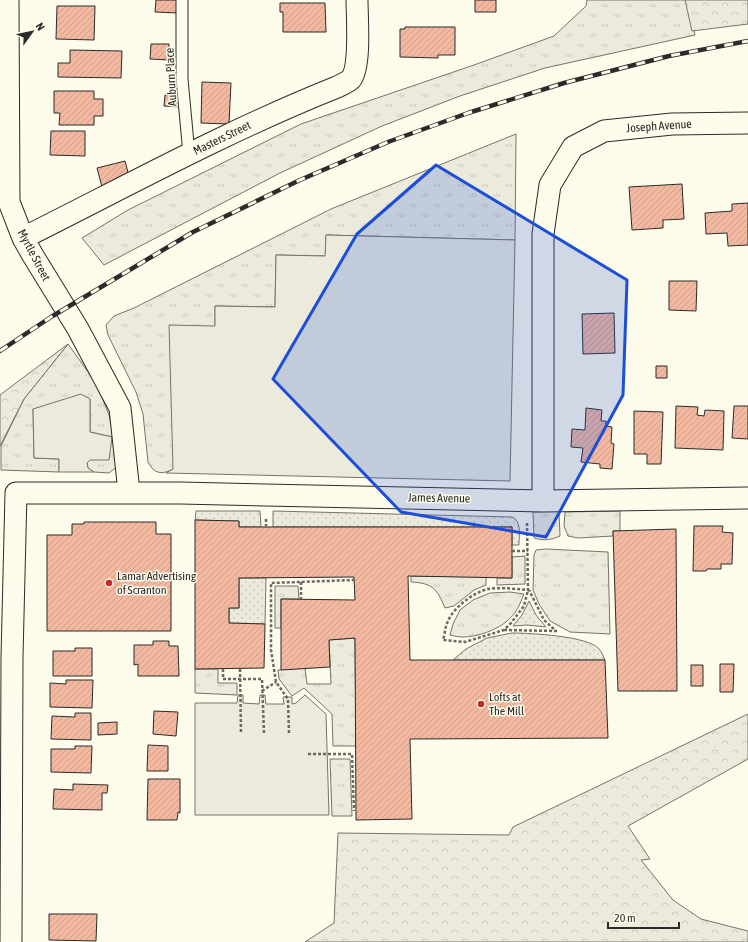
<svg xmlns="http://www.w3.org/2000/svg" width="748" height="942" font-family="'Asap Condensed',sans-serif">
	<defs>
		<pattern id="grass-tufts" width="24" height="20" patternUnits="userSpaceOnUse"><rect width="24" height="20" fill="#ecebdb"/><path d="M3 7l-1-3M5 7V3M7 7l1-3M15 17l-1-3M17 17v-4M19 17l1-3" fill="none" stroke="#cbcabc"/></pattern>
		<pattern id="forest-crowns" width="20" height="18" patternUnits="userSpaceOnUse"><rect width="20" height="18" fill="#ecebdb"/><path d="M2 6a3 3 0 1 1 6 0M12 15a3 3 0 1 1 6 0" fill="none" stroke="#cbcabc"/></pattern>
		<pattern id="park-dots" width="8" height="8" patternUnits="userSpaceOnUse"><rect width="8" height="8" fill="#ecebdb"/><path d="M2 2h.1M6 6h.1" fill="none" stroke="#cbcabc" stroke-width="1.8" stroke-linecap="round"/></pattern>
		<pattern id="building-hatch" width="6" height="6" patternUnits="userSpaceOnUse"><rect width="6" height="6" fill="#f2b8a0"/><path d="M-1 1l2-2M0 6l6-6M5 7l2-2" fill="none" stroke="#d09e8a"/></pattern>
	</defs>
	<rect width="100%" height="100%" fill="#fdfbea"/>
	<path fill="url(#grass-tufts)" stroke="#74746e" d="M587 0H687L695 35 545 68 460 96 382 126 280 173 104 265 82 238 128 210 301 124 474 65 554 36 586 6Z
		M516 134 515 240 326 235V256L276 255 275 307 215 306V326L173 469C162 475 154 474 148 462L143 414 136 392 108 335 106 325 114 316 134 308 331 209Z
		M68 344 96 383 109 415 119 465 109 473 94 472 88 468 87 463 112 437 90 432V399L33 409 34 458 59 459V472L1 470V446L24 399Z
		M559 511 560 536C551 540 544 541 534 538L533 512Z
		M620 511V531H613V536L578 538 568 536 564 526 565 512Z
		M546 549 608 552 610 634 570 632 550 621 539 604 533 590 534 555 536 550Z
		M525 556V584L497 585V578H512V557Z
		M411 576 486 577V585L474 590 454 606 445 608C437 589 433 583 411 582Z
		M275 586H298L299 599H281V628H275Z
		M510 592 524 594C520 604 516 614 507 621 497 630 477 637 463 637 459 637 454 636 450 635L453 624 460 610 473 600 490 593Z
		M355 638 356 746H333L332 714 304 688 292 696 279 679 278 670 305 668 307 684H331L329 640Z
		M195 669H218V683H237V695L195 693Z
		M330 759H350L352 816H332Z"/>
	<path fill="url(#forest-crowns)" stroke="#74746e" d="M685 0H748V24L692 31Z
		M68 344 24 399 0 446V395Z
		M748 714V759L628 826 650 859 641 860 673 900 701 919 748 931V942H305L334 923 338 833 509 835 513 827Z"/>
	<path fill="url(#park-dots)" stroke="#74746e" d="M196 511H260L261 527H239V521L195 520Z
		M273 511 512 517C522 521 519 536 519 545H512V527H273Z
		M239 578H266L265 624 229 623V608H239Z
		M529 601 536 615 546 627 527 625 513 626 522 615Z
		M512 633C529 633 589 636 599 649 602 652 603 656 605 660H453L466 649 487 638Z"/>
	<path fill="#eceadb" stroke="#74746e" d="M326 235 515 240 510 481 166 473 173 469 169 325 215 326V306L275 307 276 255 325 256Z
		M81 394 90 399V432L112 437 109 460H90L87 463 88 468 94 472H59V459L34 458 33 409Z
		M238 695H243V703L259 704 260 695H265L266 704H284L283 697H292V704L296 703 305 695 326 714 329 815H195V703H237Z"/>
	<path fill="url(#building-hatch)" stroke="#2b2b2b" d="M156 0H179L178 13 155 12Z
		M475 0H496V12H475Z
		M280 3H325L326 32H283V12H280Z
		M57 6H95L94 40 56 39Z
		M405 27H455V55H438V58L400 57V29H405Z
		M151 44H169V60L150 59Z
		M70 50 122 51 121 78 58 77V63H70Z
		M202 82 231 83 229 124 201 123Z
		M54 91H94V99H103V116H94V125H59L60 113H54Z
		M165 95 179 96 178 107 164 106Z
		M51 131H85V156L50 155Z
		M125 161 130 180 102 187 97 168Z
		M682 184 684 219 663 220V228L632 230 629 187Z
		M748 203V245L728 246 727 233 706 234 705 213 732 211V204Z
		M669 281H697L696 311 669 310Z
		M614 313 615 353 583 354 582 314Z
		M656 366H667V378H656Z
		M676 406 698 407 697 415 704 416 705 410 724 411 723 450 675 448Z
		M734 406H748V439L732 438Z
		M586 408 602 410 601 421H606V426L612 427 611 443 614 444 612 469 600 468V464L581 462 583 448 571 447 572 429 585 430Z
		M634 411 663 412 661 464H647V454H634Z
		M195 520 239 521V527H512V578L408 576 410 660H605L608 738 410 739 412 819 356 820 355 638 329 640 330 667 281 670V599L355 600 354 577 239 578V608H229V623L265 624 264 668 195 669Z
		M84 522H156V534H171V631H47V535H72V524H84Z
		M694 526H723L722 532 733 533 732 564H721V569H707L706 571H693Z
		M676 529 677 691H618L613 531Z
		M153 641H169V646H178L179 676H138V664L134 665V645H153Z
		M75 648H92V676H53V651H75Z
		M720 664H734L733 692H720Z
		M691 665H703V686H691Z
		M66 680H93L92 708 50 707V683L66 684Z
		M154 711 178 712 176 736 153 734Z
		M75 713H91V740L51 739 52 716 75 717Z
		M117 722V734L98 735V723Z
		M148 745 168 746V771H147Z
		M75 746H92L91 773 51 772V749H75Z
		M148 779H180V813L178 812 177 820H147Z
		M73 784 108 785 107 793H102V810L53 809 54 789 73 790Z
		M49 914H97L96 941 49 940Z"/>
	<g fill="none" stroke-linecap="round" stroke-linejoin="round">
		<defs>
			<path id="service" d="M182 0V79L189 154"/>
			<path id="minor" d="M8 0 9 202 23 238 32 254 78 329 120 408 129 492
				M23 238C127 186 229 130 337 87 341 85 348 82 351 79 361 66 357 17 357 0
				M543 501V234L550 185 573 147 604 131 672 124 748 123
				M11 942 12 657 16 493H180L543 501 748 498"/>
		</defs>
		<use href="#service" stroke="#2b2b2b" stroke-width="13"/>
		<use href="#minor" stroke="#2b2b2b" stroke-width="23"/>
		<path stroke="#6a6964" stroke-width="2.5" stroke-dasharray="3 2" stroke-linecap="butt" d="M527 523 528 590C515 589 501 587 488 589 474 592 453 608 448 621 445 627 445 634 443 640L465 642 504 630 511 623 524 606 528 590
			M266 527V517
			M512 551H528
			M301 582V599
			M504 630 556 631 544 620 529 590
			M223 669V679H262L264 733
			M240 669 241 733
			M262 691 276 682
			M289 733 288 699 276 682 271 650V583L354 580
			M308 754H352L354 811"/>
		<use href="#service" stroke="#fdfbea" stroke-width="11"/>
		<use href="#minor" stroke="#fdfbea" stroke-width="21"/>
		<defs>
			<path id="rail" d="M0 351 51 317 193 232 300 180 388 142 468 113 564 83 669 56 748 41"/>
		</defs>
		<use href="#rail" stroke="#2b2b2b" stroke-width="4.5"/>
		<use href="#rail" stroke="#fdfbea" stroke-width="3" stroke-dasharray="9" stroke-linecap="butt"/>
	</g>
	<path fill="#1d4ed8" fill-opacity="0.2" stroke="#1d4ed8" stroke-width="3" stroke-linejoin="round" d="M436 165 627 280 623 395 546 537 401 512 273 379 357 234Z"/>
	<g fill="#c62828" stroke="#fdfbea" stroke-width="1.5">
		<circle cx="109" cy="583" r="4"/>
		<circle cx="481" cy="704" r="4"/>
	</g>
	<g text-anchor="middle" dominant-baseline="central" stroke-width="3" stroke-linejoin="round" paint-order="stroke">
		<g font-size="12" fill="#2b2b2b" stroke="#fdfbea">
			<text transform="translate(171 77) rotate(-93)">Auburn Place</text>
			<text transform="translate(659 126) rotate(-4)">Joseph Avenue</text>
			<text transform="translate(222 138) rotate(-26)">Masters Street</text>
			<text transform="translate(34 255) rotate(62)">Myrtle Street</text>
			<text transform="translate(439 498) rotate(1)">James Avenue</text>
		</g>
		<g font-size="12" fill="#2b2b2b" stroke="#fdfbea" text-anchor="start">
			<text x="117" y="576">Lamar Advertising<tspan x="117" dy="14">of Scranton</tspan></text>
			<text x="489" y="697">Lofts at<tspan x="489" dy="14">The Mill</tspan></text>
		</g>
	</g>
	<g transform="translate(32 32) rotate(57)" stroke="#fdfbea" stroke-width="3" paint-order="stroke">
	<path d="M0-3L7 15L0 10L-7 15Z" fill="#2b2b2b"/>
	<text y="-6" font-size="11" font-weight="bold" text-anchor="middle" fill="#2b2b2b">N</text>
	</g>
	<path d="M608 922v6h71v-6" fill="none" stroke="#2b2b2b" stroke-width="2"/>
	<text x="614" y="922" font-size="12" fill="#2b2b2b" stroke="#fdfbea" stroke-width="3" paint-order="stroke">20 m</text>
</svg>
